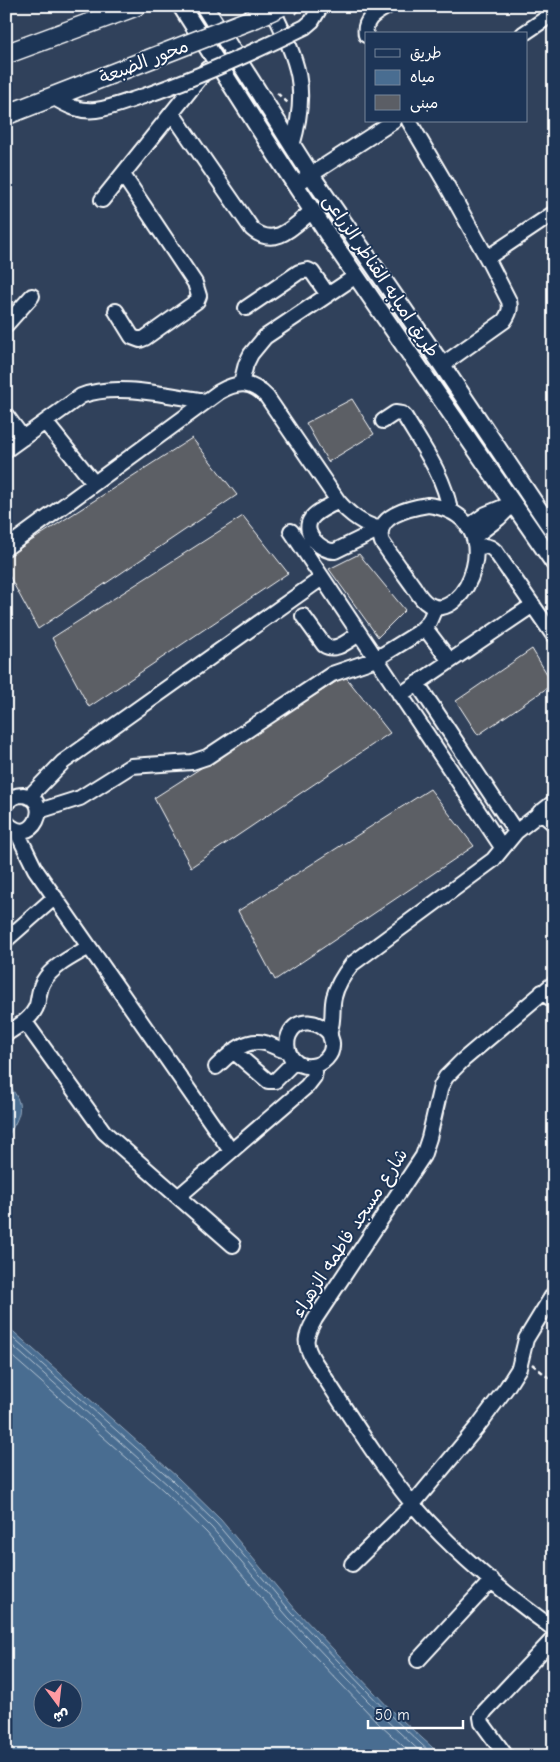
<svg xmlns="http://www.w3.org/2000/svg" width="560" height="1762" font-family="'Comic Neue','Playpen Sans Arabic',sans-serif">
	<rect width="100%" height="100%" fill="#30415b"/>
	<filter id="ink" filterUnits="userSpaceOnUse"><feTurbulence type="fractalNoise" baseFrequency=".02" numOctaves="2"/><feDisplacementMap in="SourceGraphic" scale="10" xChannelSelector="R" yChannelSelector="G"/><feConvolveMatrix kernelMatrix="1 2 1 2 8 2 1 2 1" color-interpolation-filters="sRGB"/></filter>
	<g filter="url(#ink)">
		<path fill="#496d91" stroke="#92a7bd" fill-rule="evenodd" d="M6 1081C27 1107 21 1113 6 1140Z
			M6 1325 176 1476 221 1520 296 1610 393 1712 442 1756H6ZM42 1690H72V1720H42Z"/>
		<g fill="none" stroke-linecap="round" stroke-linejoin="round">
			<path stroke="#b6c5d3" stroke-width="1" d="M6 1332 172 1480 217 1524 292 1613 390 1715 434 1756
				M6 1340 168 1485 212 1528 288 1617 386 1720 425 1756
				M6 1351 163 1490 207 1533 282 1622 380 1725 414 1756"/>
		</g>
		<path fill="#5b5e65" stroke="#fff" d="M352 399 374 434 328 462 306 423Z
			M192 438 237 495 38 629 6 570V557Z
			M243 516 288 573 89 707 52 638Z
			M359 554 405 610 378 637 329 569Z
			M532 649 553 684 478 735 456 701Z
			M345 676 390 733 191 867 154 798Z
			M430 789 474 846 275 980 238 911Z"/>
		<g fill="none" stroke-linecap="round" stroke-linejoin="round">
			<defs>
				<path id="minor" d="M271 6C297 61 310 85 292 146
					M523 34 554 13
					M366 35C363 19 376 13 388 6
					M172 113 252 229C275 249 294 226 312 211
					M409 121 446 184 487 258 509 301C511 309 509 314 504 321L442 365
					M295 185 394 121
					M102 200 207 69
					M487 258 554 213
					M246 308 299 272 308 270 312 272 328 295
					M116 311 132 337 140 340 145 338 197 301 199 296 195 283 123 175
					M6 325 32 296
					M241 384 246 364 251 354 265 337 356 276
					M6 415 23 438
					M383 421 395 413 402 414 405 417C423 447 444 476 450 510
					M45 422 94 483
					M6 450 81 396C116 382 169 396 206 401
					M338 501C330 506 316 511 311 519 301 533 322 552 335 551L380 529
					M428 505C515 516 463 628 428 604 421 600 417 592 413 586 403 572 392 557 382 542 373 516 409 508 428 505Z
					M468 527 486 514 508 505
					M291 531 502 847
					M474 537 499 518 513 504
					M6 548 219 392C238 381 251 381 267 397L338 501C350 515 362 524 380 529
					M476 549C484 545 489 545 495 551L554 636
					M303 616 324 645C336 653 348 640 359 634
					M425 628 450 661
					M417 683 516 832
					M400 695 533 605
					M29 797 63 762 322 578
					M6 804C10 798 16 795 23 795 55 799 32 851 6 822
					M39 811 80 798 131 766 192 762 207 757 332 674 376 659 418 633 429 622 435 608
					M540 812 554 824
					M16 830 35 869 231 1151
					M6 940 55 897
					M554 983 463 1060 446 1077 441 1086 429 1138 423 1156 315 1319C305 1337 303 1343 314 1361 345 1408 375 1458 411 1502 452 1551 502 1592 554 1629
					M542 992 554 1001
					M25 1022 104 1132 233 1245
					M6 1034C18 1026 32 1019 37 1005 39 997 39 989 43 982 52 966 74 956 89 947
					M330 1034C319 1021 297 1016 289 1035 286 1042 287 1051 291 1057 296 1064 304 1067 311 1066 323 1065 333 1055 332 1043 332 1040 330 1038 330 1035 329 1031 332 1025 332 1020 333 1013 332 1005 334 997 337 984 344 974 352 964L493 860 516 832 554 802
					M233 1051 268 1081H275L295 1061
					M216 1067C230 1054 244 1038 265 1043 273 1045 279 1050 288 1051
					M178 1197 307 1086 314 1077 316 1066
					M352 1564 413 1504 478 1426 507 1387 519 1368 526 1339 554 1293
					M418 1660 492 1580
					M506 1756 482 1723 481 1717 485 1711 554 1638"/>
				<path id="major" d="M181 6 276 155 332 241 554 563
					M204 6 311 175 442 365 554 532"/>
				<path id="highway" d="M6 54 136 6"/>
			</defs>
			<use href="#minor" stroke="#fff" stroke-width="18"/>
			<use href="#major" stroke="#fff" stroke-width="20"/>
			<use href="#highway" stroke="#fff" stroke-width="22"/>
			<path stroke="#fff" stroke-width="2.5" stroke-dasharray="5 4" stroke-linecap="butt" d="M277 93 288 103
				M532 1364 554 1382"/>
			<use href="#minor" stroke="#1d3557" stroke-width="14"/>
			<use href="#major" stroke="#1d3557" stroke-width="16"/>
			<use href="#highway" stroke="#1d3557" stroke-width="19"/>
			<defs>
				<path id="minor-bridge" d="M53 97C67 106 80 112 96 110 112 108 128 101 144 96 199 77 252 53 305 27L312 21 321 6"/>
				<path id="highway-bridge" d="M6 115 255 18 281 6"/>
			</defs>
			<use href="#minor-bridge" stroke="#fff" stroke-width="18" stroke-linecap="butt"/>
			<use href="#highway-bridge" stroke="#fff" stroke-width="22" stroke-linecap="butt"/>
			<path stroke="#fff" stroke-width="2.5" stroke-dasharray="5 4" stroke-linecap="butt" d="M295 14 303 6"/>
			<use href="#minor-bridge" stroke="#1d3557" stroke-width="14"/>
			<use href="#highway-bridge" stroke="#1d3557" stroke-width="19"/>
		</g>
	</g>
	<g text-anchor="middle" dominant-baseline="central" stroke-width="4" stroke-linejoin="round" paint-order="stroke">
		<g font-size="18" fill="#fff" stroke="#1d3557">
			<text transform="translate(144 62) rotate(-21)">محور الضبعة</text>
			<text transform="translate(381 276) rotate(56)">طريق امبابه القناطر الزراعى</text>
			<text transform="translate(350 1233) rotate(-57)">شارع مسجد فاطمه الزهراء</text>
		</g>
	</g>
	<rect width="560" height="1762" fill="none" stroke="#1d3557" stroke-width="25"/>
	<rect x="12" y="12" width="535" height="1737" fill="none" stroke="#fff" stroke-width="2" filter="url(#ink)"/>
	<rect x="365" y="32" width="162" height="90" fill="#1d3557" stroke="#77869a"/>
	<rect x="375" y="49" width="25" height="8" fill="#1d3557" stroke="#77869a"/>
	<text x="410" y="58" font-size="15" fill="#ffffff">طريق</text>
	<rect x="375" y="70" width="25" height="15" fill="#496d91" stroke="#77869a"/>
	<text x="410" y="82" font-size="15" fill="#ffffff">مياه</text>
	<rect x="375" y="95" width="25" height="15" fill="#5b5e65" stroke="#77869a"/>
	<text x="410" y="108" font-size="15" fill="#ffffff">مبنى</text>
	<g transform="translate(58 1704) rotate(165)"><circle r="24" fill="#1d3557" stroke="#77869a"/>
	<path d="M0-4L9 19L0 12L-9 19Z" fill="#ff9aa2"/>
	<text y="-8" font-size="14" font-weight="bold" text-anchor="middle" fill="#ffffff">ش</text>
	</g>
	<path d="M368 1720v8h95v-8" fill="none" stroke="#ffffff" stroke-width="2.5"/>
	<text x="375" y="1720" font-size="15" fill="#ffffff" stroke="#1d3557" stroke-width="4" paint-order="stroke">50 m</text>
</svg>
